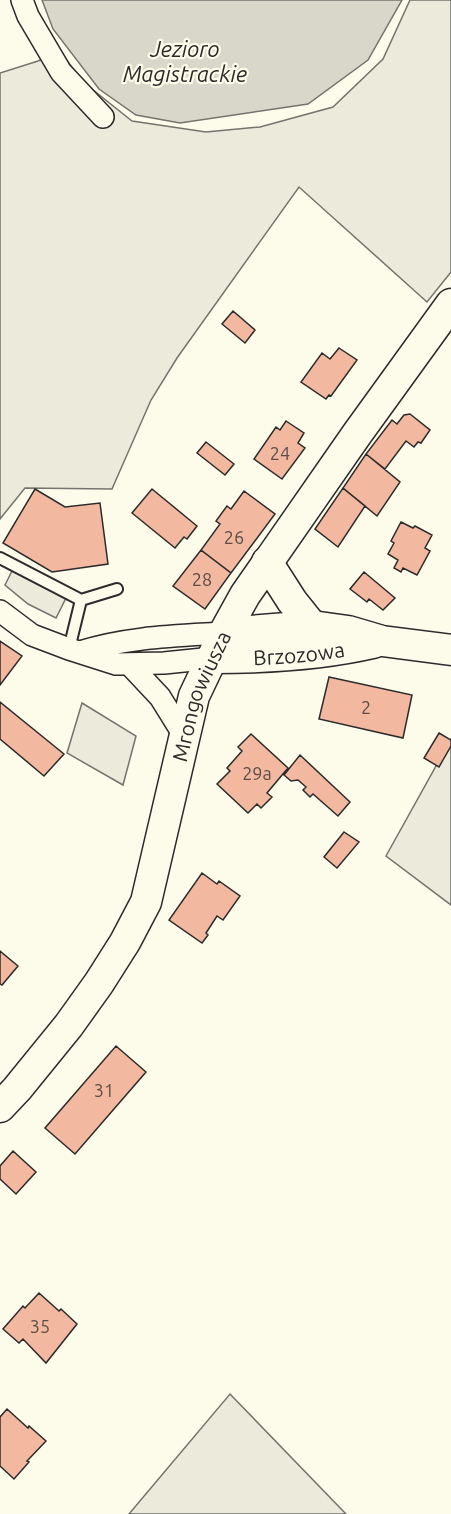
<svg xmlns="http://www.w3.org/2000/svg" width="451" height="1514" font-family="Ubuntu,sans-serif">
	<rect width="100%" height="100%" fill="#fdfbea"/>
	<path fill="#ecebdb" stroke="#74746e" stroke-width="1.5" d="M410 0H451V272L427 302 299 187 177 358 151 400 112 489 25 488 0 519V73L38 61 60 51 82 81 132 121 206 132 260 127 333 107 383 59Z
		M451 739V905L386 856Z
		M230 1394 346 1514H129Z"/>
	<path fill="#eceadb" stroke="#74746e" stroke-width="1.5" d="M13 569 67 596 56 618 28 604 5 585Z
		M82 703 136 736 123 785 67 753Z"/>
	<path fill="#d8d7c9" stroke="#74746e" stroke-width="1.5" d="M42 0H402L368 60 308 104 180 123 136 115 99 89 53 29Z"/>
	<path fill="#f2b8a0" stroke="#2b2b2b" stroke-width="1.5" d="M233 311 255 330 245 343 222 324Z
		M339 348 357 360 331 396 329 395 326 399 301 382 322 353 330 359Z
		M410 414 430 430 421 443 418 442 414 447 406 441 385 469 366 454 392 420 397 424 404 415Z
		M286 421 304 433 298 443 305 448 282 479 254 459 276 427 280 430Z
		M206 442 234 464 225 475 197 453Z
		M366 454 400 482 377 516 343 488Z
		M343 488 365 506 338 547 315 529Z
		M35 489 65 507 100 503 108 564 52 572 3 543Z
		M152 489 197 526 187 539 184 537 175 548 132 513Z
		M244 491 275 514 231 573 201 550 220 524 216 521 227 506 231 509Z
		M401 522 413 528 415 526 432 535 425 548 430 551 417 575 403 568 401 572 394 568 398 560 388 554 394 543 391 541Z
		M201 550 231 573 205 609 173 586Z
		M364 572 395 598 383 610 369 599 367 602 350 589Z
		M0 641 22 656 0 685Z
		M329 677 412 695 403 738 319 719Z
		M0 702 64 754 44 776 0 739Z
		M439 733 451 740V746L439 767 424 758Z
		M251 734 288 768 267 793 272 797 261 808 257 804 248 813 217 784 230 771 227 768 242 751 238 747Z
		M300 755 350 802 338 816 313 794 310 797 303 790 306 787 298 780 291 781 284 775Z
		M344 832 359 842 337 868 324 857Z
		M202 873 217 884 219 881 240 896 223 920 217 916 206 933 208 935 202 943 169 920Z
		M0 951 18 966 2 985 0 984Z
		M116 1046 146 1072 75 1154 45 1128Z
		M13 1151 36 1172 16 1194 0 1179V1166Z
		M39 1293 59 1311 61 1309 77 1324 46 1363 23 1339 19 1343 3 1329 23 1306 25 1308Z
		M7 1409 28 1428 29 1426 46 1441 27 1461 29 1462 14 1479 0 1466V1417Z"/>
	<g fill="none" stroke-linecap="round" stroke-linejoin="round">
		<defs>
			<path id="lane" d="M0 558 81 600 69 649
				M81 600 117 589"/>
			<path id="street" d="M22 0 28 16 61 72 103 117
				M0 611 32 635 69 649 116 664 164 663 213 658
				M80 652C126 637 176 636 224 633
				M129 664 160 697 183 734"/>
			<g id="secondary">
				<path d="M267 562 292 601 312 626"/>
				<path d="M224 633 312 626 348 631 382 641 451 650"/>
				<path id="s1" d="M213 658C267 658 321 655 373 643"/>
				<path id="s2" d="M0 1107 17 1089 69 1025 99 983 125 942 146 902 194 696 224 633 245 595 357 434 451 304"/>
			</g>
		</defs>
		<use href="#lane" stroke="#2b2b2b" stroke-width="14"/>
		<use href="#street" stroke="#2b2b2b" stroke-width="24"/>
		<use href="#secondary" stroke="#2b2b2b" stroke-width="33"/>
		<use href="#lane" stroke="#fdfbea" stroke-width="10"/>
		<use href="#street" stroke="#fdfbea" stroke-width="21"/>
		<use href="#secondary" stroke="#fdfbea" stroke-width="30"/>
	</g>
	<g text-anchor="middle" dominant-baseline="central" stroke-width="4.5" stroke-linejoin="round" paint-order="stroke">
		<g font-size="18" fill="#5d4e48">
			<text x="280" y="453">24</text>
			<text x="234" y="537">26</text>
			<text x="202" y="579">28</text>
			<text x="366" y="707">2</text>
			<text x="257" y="773">29a</text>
			<text x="104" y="1090">31</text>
			<text x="40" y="1326">35</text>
		</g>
		<g font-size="21" fill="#2b2b2b" stroke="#fdfbea">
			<text stroke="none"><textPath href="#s1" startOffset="86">Brzozowa</textPath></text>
			<text stroke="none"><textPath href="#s2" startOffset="466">Mrongowiusza</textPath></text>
		</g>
		<g font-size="22" font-style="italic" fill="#2b2b2b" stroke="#fdfbea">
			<text x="185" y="48">Jezioro<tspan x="185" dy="25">Magistrackie</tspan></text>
		</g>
	</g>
</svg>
